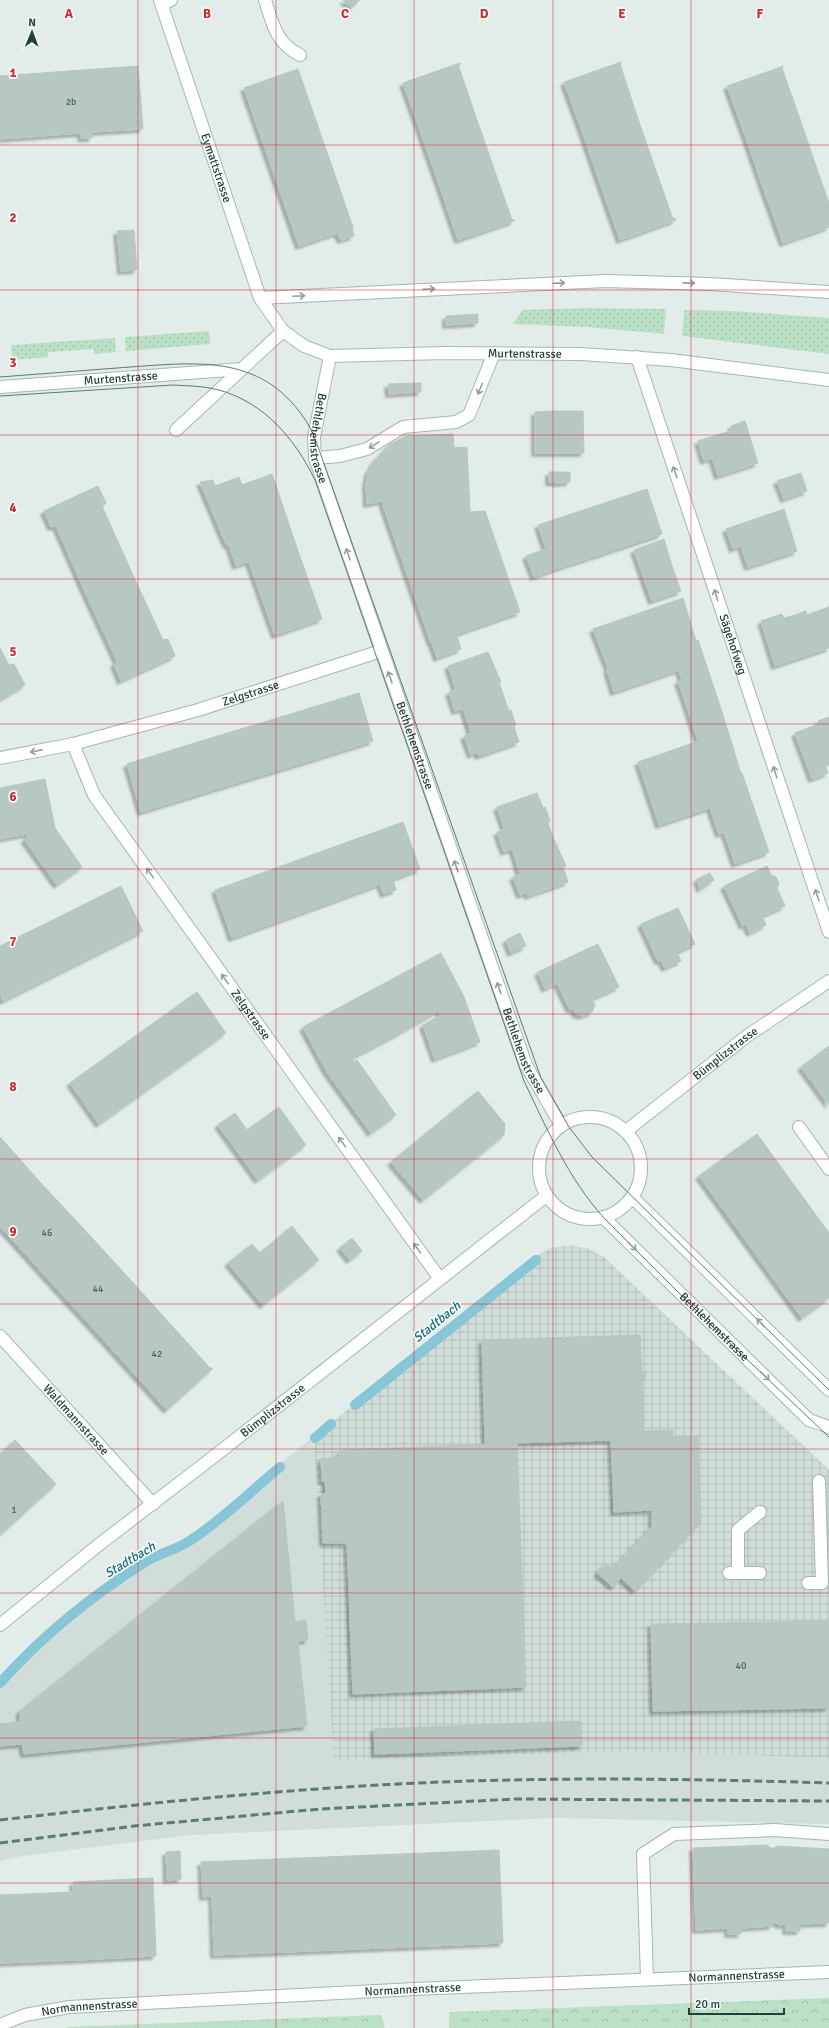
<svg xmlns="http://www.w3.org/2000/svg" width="829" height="2028" font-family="Signika,sans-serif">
	<defs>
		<pattern id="industrial-grid" width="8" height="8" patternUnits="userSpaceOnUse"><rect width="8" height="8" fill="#d0ddd8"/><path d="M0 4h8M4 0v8" fill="none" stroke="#b2bfba"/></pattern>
		<pattern id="grass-dots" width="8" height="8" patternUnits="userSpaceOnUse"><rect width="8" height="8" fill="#bae0c6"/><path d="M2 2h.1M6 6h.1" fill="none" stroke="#a0c1ab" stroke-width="1.8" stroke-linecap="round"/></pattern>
		<pattern id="forest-crowns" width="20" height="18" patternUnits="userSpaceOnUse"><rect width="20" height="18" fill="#bae0c6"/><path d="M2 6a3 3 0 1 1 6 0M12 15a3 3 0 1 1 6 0" fill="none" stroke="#a0c1ab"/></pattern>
		<filter id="shadow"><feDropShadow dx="-3.5" dy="3.5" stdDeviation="1" flood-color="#0004"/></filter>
	</defs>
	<rect width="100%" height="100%" fill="#e2ede9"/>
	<path fill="#d0ddd8" d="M314 1436 313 1446 626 1751 829 1758V1824L554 1818 191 1835 22 1856 0 1861V1677L65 1617 93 1595 146 1558 194 1534Z"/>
	<path fill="url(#industrial-grid)" d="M570 1245 589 1249 604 1257 829 1470V1758L626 1751 334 1760 314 1437 534 1257 551 1248Z"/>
	<path fill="url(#grass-dots)" d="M584 308 666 309 664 334 588 327 513 324 523 310Z
		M684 310 733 311 829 318V354L682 336Z
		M209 331 210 344 126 351 125 337Z
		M115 338 116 352 94 354V349L48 352V357L12 360 11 345Z"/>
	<path fill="url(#forest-crowns)" d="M829 1998V2028H449V2012Z
		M381 2015 385 2028H67V2027Z"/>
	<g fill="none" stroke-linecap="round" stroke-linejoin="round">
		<path stroke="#87c6d6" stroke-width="10" d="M355 1405 536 1260
			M315 1438 331 1424
			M0 1683C42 1636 94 1594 147 1561 161 1553 178 1549 191 1540 223 1519 251 1491 280 1467"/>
	</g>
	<path fill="#b7c8c2" stroke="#b4c8c0" filter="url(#shadow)" d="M343 0H360L351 8Z
		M621 62 620 64 637 116 583 134 564 82Z
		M460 63V65H458L476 117 422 136 403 83Z
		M138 66 143 129 92 132V138H81V133L0 139V76Z
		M784 66 782 68 800 119 746 138 727 86Z
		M298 69 353 227 352 228 354 236 341 240 337 233 299 246 244 88Z
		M637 116 655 168 601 186 583 134Z
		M476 117 494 169 440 187 422 136Z
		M800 119 818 172 764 190 746 138Z
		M655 168 673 219 675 218 676 220 620 240 601 186Z
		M494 169 512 220 514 219V221L458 240 440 187Z
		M818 172 829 203V227L783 243 764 190Z
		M134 230 137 270 121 271 117 231Z
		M478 314V323L446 325V316Z
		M421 383V392L389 394 388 384Z
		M553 411H559L560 453H535V412Z
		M559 411H583L584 453H560Z
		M745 421 758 463 718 476 712 458 704 461 698 441 733 430 731 426Z
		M453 434 454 448H450L449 437 410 439 411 451 393 461 383 475 380 486 382 501 367 504 366 485 368 472 375 460 389 445 406 436Z
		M449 437 450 448 467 447 470 512 485 511 520 612 431 643 383 505 380 486 385 470 393 461 411 451 410 439Z
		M549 472H560V483L549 482Z
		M560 472H570V482L560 483Z
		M801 473 807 491 784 499 777 481Z
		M272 474 296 545 236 566 229 545H227L223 537 200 482 213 480 215 486 239 477 242 485Z
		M98 486 106 503 102 506 132 573 86 594 56 526 51 527 44 511Z
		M647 489 662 534 553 570 538 525Z
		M784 509 797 551 748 567 741 546 733 549 726 529Z
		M664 539 672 566 643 576 634 550Z
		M296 545 322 619 275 635 249 562Z
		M546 549 553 570 534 577 526 556Z
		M672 566 681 591 652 601 643 576Z
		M132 573 163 640 168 639 175 656 121 681 114 664 117 661 86 594Z
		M683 598 696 641 698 640 717 697 687 707 678 681 682 680 679 670 614 692 607 670H609L593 629Z
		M829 607V648L808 655 795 615 806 611 807 615Z
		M782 614 784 618 795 615 808 655 775 666 761 621Z
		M456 634 461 649 437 658 432 643Z
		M0 648 9 665 14 664 25 685 0 700Z
		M488 652 501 682H499L504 697 464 711 463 709 455 711 449 692 455 690V687L448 666Z
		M359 693 373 741 299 764 284 716Z
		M504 697 509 711 511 710 516 725 514 726 519 742 479 756 477 752 471 755 464 736 471 733 464 711Z
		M717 697 726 725 696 735 687 707Z
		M284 716 299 764 216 789 201 741Z
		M829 717V765L825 766 828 773 812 779 795 733 819 724 818 721Z
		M726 725 728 731 698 741 696 735Z
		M728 731 741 774 742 773 763 835 729 846 724 832 719 834 710 808 659 825 638 762Z
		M201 741 216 789 141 812 127 764Z
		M45 779 55 828 82 867 57 885 24 839 28 838 27 834 0 839V788Z
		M537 793 543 808 545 807 548 815 550 822 548 823 553 837 513 851 512 849 504 852 497 832 504 830V827L497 807Z
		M403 822 420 869 393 879 396 890 384 894 380 884 326 904 309 856Z
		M763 835 769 852 735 864 729 846Z
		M553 837 566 866 563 867 568 882 528 896 527 893 520 895 513 877 520 874 513 851Z
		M309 856 326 904 232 938 215 890Z
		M767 866 771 875 776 877 779 883 777 888 785 906 762 916 766 925 750 933 746 924 743 926 724 886Z
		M710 873 714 880 700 889 697 879Z
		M121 886 143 931 73 966 51 921Z
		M678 908 695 944 677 952 681 961 665 968 661 960 658 961 641 924Z
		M51 921 73 966 3 1001 0 994V946Z
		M520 933 526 946 511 953 506 940Z
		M598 944 619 987 592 999 595 1005 592 1012 582 1016 576 1014 573 1008 570 1010 557 983 545 989 538 972Z
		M441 953 464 997 480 1042 435 1059 423 1025 441 1015 438 1011 396 1035 372 990Z
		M372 990 396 1035 352 1058 354 1062 357 1060 396 1115 371 1133 327 1072 303 1027Z
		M197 992 226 1033 166 1076 137 1035Z
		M137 1035 166 1076 99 1124 70 1083Z
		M829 1046V1105L801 1067Z
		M478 1091 505 1124 504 1135 423 1200 391 1162Z
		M279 1107 306 1145 258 1180 218 1125 235 1113 247 1130Z
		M757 1134 829 1233V1298L802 1318 699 1176Z
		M0 1137 40 1182 0 1219Z
		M40 1182 94 1240 49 1280 0 1226V1219Z
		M292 1226 319 1260 263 1305 228 1263 252 1244 260 1253Z
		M352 1238 362 1251 350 1260 340 1248Z
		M94 1240 147 1298 102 1338 49 1280Z
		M147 1298 210 1368H213L167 1410 102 1338Z
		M640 1335 642 1373 646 1372V1377H642L644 1439 485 1444 482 1340Z
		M673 1430V1437L698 1436 701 1522 635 1591 612 1569 652 1526V1510L614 1512 611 1440 644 1439 643 1431Z
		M15 1440 56 1484 0 1535V1454Z
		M517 1443 526 1687 353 1694 347 1543H323L321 1494 326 1493 325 1481H322L321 1459 340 1457 339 1452H343V1450Z
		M283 1501 295 1622 306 1620 308 1640 298 1641 307 1726 24 1754 22 1744 0 1746V1724L20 1722V1711Z
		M606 1563 621 1578 613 1587 597 1573Z
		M829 1621V1708L653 1711 651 1624Z
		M581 1721 582 1746 375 1754 374 1729Z
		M768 1845 769 1848H776V1846L829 1849V1923L800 1924V1931H786V1924L779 1925V1923H772V1926L741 1928V1934H728V1928L696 1930 693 1848Z
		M499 1850 503 1943 214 1955 212 1896 203 1897 201 1862Z
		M180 1851 181 1879 167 1880 166 1852Z
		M153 1878 156 1956 77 1960 73 1882Z
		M74 1892 77 1960 0 1963V1895Z"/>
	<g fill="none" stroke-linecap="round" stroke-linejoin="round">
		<defs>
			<path id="lane" d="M265 0C272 22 276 44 300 55
				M162 4 171 0
				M260 298 605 281 710 284 829 292
				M315 458 340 456 367 449 403 427 456 422 469 415 494 353
				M799 1127 829 1169
				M729 1573H738V1530L760 1512
				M738 1573H760
				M808 1583H822L819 1481
				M647 1979 643 1854 674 1834 774 1830 829 1834"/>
			<g id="street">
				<path id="s1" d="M637 357 829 932"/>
				<path id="s2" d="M0 387 242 369"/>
				<path d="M176 430 283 331"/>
				<path id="s3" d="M73 744 94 795 440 1279"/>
				<path id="s4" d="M0 758 73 744 198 710 381 651"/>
				<path id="s5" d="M0 2025 25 2015 69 2007 415 1989 829 1972"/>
			</g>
			<g id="secondary">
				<path id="s6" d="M160 0 260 298 283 331 304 346 330 356 444 353 581 354 671 360 829 380"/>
				<path id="s7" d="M330 356 314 437 315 458 526 1065 561 1125"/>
				<circle cx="590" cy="1168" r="51"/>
				<path id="s8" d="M626 1131 747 1036 829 981"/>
				<path d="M632 1197 829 1390"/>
				<path id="s9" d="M604 1218 809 1420 829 1427"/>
				<path id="s10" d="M0 1336 153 1504"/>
				<path id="s11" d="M0 1625 101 1543 203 1465 546 1196"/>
			</g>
		</defs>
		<use href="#lane" stroke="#a4b6b1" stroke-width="14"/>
		<use href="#street" stroke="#a4b6b1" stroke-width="14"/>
		<use href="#secondary" stroke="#a0bab2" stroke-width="14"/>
		<use href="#lane" stroke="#fff" stroke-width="12"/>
		<use href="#street" stroke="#fff" stroke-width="12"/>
		<use href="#secondary" stroke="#fff" stroke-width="12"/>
		<path stroke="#5b7b74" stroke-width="1" d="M0 377C43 374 87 370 130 367 201 362 264 354 308 424 314 434 318 447 322 458L541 1078 569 1127 592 1157 829 1390
			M0 396 173 385C189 386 204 386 219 390 265 403 295 439 315 480L524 1081C547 1129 568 1178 604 1218L716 1330 829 1437"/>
		<path stroke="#5b7b74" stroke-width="3" stroke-dasharray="8 4" stroke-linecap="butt" d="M0 1820C146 1803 293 1788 441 1782 570 1777 700 1779 829 1783
			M0 1843 134 1826 320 1809 515 1799 829 1801"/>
	</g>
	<defs><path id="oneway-shaft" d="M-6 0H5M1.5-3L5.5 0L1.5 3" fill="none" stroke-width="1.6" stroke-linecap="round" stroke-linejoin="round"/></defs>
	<g stroke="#90a09c">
		<use href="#oneway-shaft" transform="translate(559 283) rotate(-2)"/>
		<use href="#oneway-shaft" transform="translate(689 283) rotate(1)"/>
		<use href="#oneway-shaft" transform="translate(429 289) rotate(-3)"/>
		<use href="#oneway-shaft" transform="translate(299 296) rotate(-3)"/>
		<use href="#oneway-shaft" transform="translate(480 389) rotate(112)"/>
		<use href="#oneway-shaft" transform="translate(374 445) rotate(148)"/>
		<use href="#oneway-shaft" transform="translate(675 472) rotate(-109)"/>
		<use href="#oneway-shaft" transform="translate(348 554) rotate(-109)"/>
		<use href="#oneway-shaft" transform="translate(716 595) rotate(-107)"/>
		<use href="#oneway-shaft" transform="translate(390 677) rotate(-109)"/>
		<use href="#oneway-shaft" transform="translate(36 751) rotate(169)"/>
		<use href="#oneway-shaft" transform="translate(775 772) rotate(-108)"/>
		<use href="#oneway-shaft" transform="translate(456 866) rotate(-109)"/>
		<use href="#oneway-shaft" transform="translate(150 873) rotate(-125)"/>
		<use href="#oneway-shaft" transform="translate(817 895) rotate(-108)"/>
		<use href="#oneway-shaft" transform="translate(225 979) rotate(-126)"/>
		<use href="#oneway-shaft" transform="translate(499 988) rotate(-109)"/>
		<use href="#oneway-shaft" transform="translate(342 1142) rotate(-126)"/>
		<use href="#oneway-shaft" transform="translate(632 1246) rotate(44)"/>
		<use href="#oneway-shaft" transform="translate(417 1248) rotate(-126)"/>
		<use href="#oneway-shaft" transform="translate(761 1323) rotate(-135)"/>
		<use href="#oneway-shaft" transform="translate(765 1376) rotate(44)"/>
	</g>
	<path fill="none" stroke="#d62828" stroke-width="1" stroke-opacity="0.55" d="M138 0V2028M276 0V2028M414 0V2028M553 0V2028M691 0V2028M0 145H829M0 290H829M0 435H829M0 579H829M0 724H829M0 869H829M0 1014H829M0 1159H829M0 1304H829M0 1449H829M0 1593H829M0 1738H829M0 1883H829"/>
	<g text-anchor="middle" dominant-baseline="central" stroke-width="3.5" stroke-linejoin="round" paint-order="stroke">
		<g font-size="10" fill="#46625b">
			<text x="71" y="102">2b</text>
			<text x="47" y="1233">46</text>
			<text x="98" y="1289">44</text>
			<text x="157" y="1354">42</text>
			<text x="14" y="1510">1</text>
			<text x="741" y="1666">40</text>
		</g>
		<g font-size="12" fill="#214039" stroke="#f3faf7">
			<text stroke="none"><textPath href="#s6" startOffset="177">Eymattstrasse</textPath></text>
			<text stroke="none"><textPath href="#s6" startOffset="603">Murtenstrasse</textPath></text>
			<text stroke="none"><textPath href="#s2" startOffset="121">Murtenstrasse</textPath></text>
			<text stroke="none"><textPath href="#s7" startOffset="84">Bethlehemstrasse</textPath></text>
			<text stroke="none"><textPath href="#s1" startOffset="303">Sägehofweg</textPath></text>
			<text stroke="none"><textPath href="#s4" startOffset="259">Zelgstrasse</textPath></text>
			<text stroke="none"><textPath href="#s7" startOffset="408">Bethlehemstrasse</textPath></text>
			<text stroke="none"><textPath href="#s3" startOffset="325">Zelgstrasse</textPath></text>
			<text stroke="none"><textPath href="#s7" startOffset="732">Bethlehemstrasse</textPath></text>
			<text stroke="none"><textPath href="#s8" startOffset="126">Bümplizstrasse</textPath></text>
			<text stroke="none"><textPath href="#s9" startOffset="155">Bethlehemstrasse</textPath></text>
			<text stroke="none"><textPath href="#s11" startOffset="347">Bümplizstrasse</textPath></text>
			<text stroke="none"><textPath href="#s10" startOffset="113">Waldmannstrasse</textPath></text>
			<text stroke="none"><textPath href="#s5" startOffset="740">Normannenstrasse</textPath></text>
			<text stroke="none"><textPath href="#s5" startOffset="416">Normannenstrasse</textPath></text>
			<text stroke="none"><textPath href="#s5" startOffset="92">Normannenstrasse</textPath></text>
		</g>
		<g font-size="13" font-style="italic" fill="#176a80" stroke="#f3faf7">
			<text transform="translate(437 1322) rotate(-39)">Stadtbach</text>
			<text transform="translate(130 1560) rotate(-31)">Stadtbach</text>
		</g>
	</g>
	<g font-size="13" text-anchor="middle" font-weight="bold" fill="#d62828" stroke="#f3faf7" stroke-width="3.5" stroke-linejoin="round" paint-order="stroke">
		<text x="69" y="18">A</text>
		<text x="207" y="18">B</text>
		<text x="345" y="18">C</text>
		<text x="484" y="18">D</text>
		<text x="622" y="18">E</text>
		<text x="760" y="18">F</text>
		<text x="13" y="77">1</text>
		<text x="13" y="222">2</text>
		<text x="13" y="367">3</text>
		<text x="13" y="512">4</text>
		<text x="13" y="656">5</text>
		<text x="13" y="801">6</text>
		<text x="13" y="946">7</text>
		<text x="13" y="1091">8</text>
		<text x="13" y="1236">9</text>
	</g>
	<g transform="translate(32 32) rotate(1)" stroke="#f3faf7" stroke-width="3" paint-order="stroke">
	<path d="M0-3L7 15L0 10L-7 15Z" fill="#214039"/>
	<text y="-6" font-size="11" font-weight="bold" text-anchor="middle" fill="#214039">N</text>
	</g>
	<path d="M689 2008v6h95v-6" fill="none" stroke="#214039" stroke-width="2"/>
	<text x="695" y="2008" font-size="12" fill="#214039" stroke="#f3faf7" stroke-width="3" paint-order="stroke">20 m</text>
</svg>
